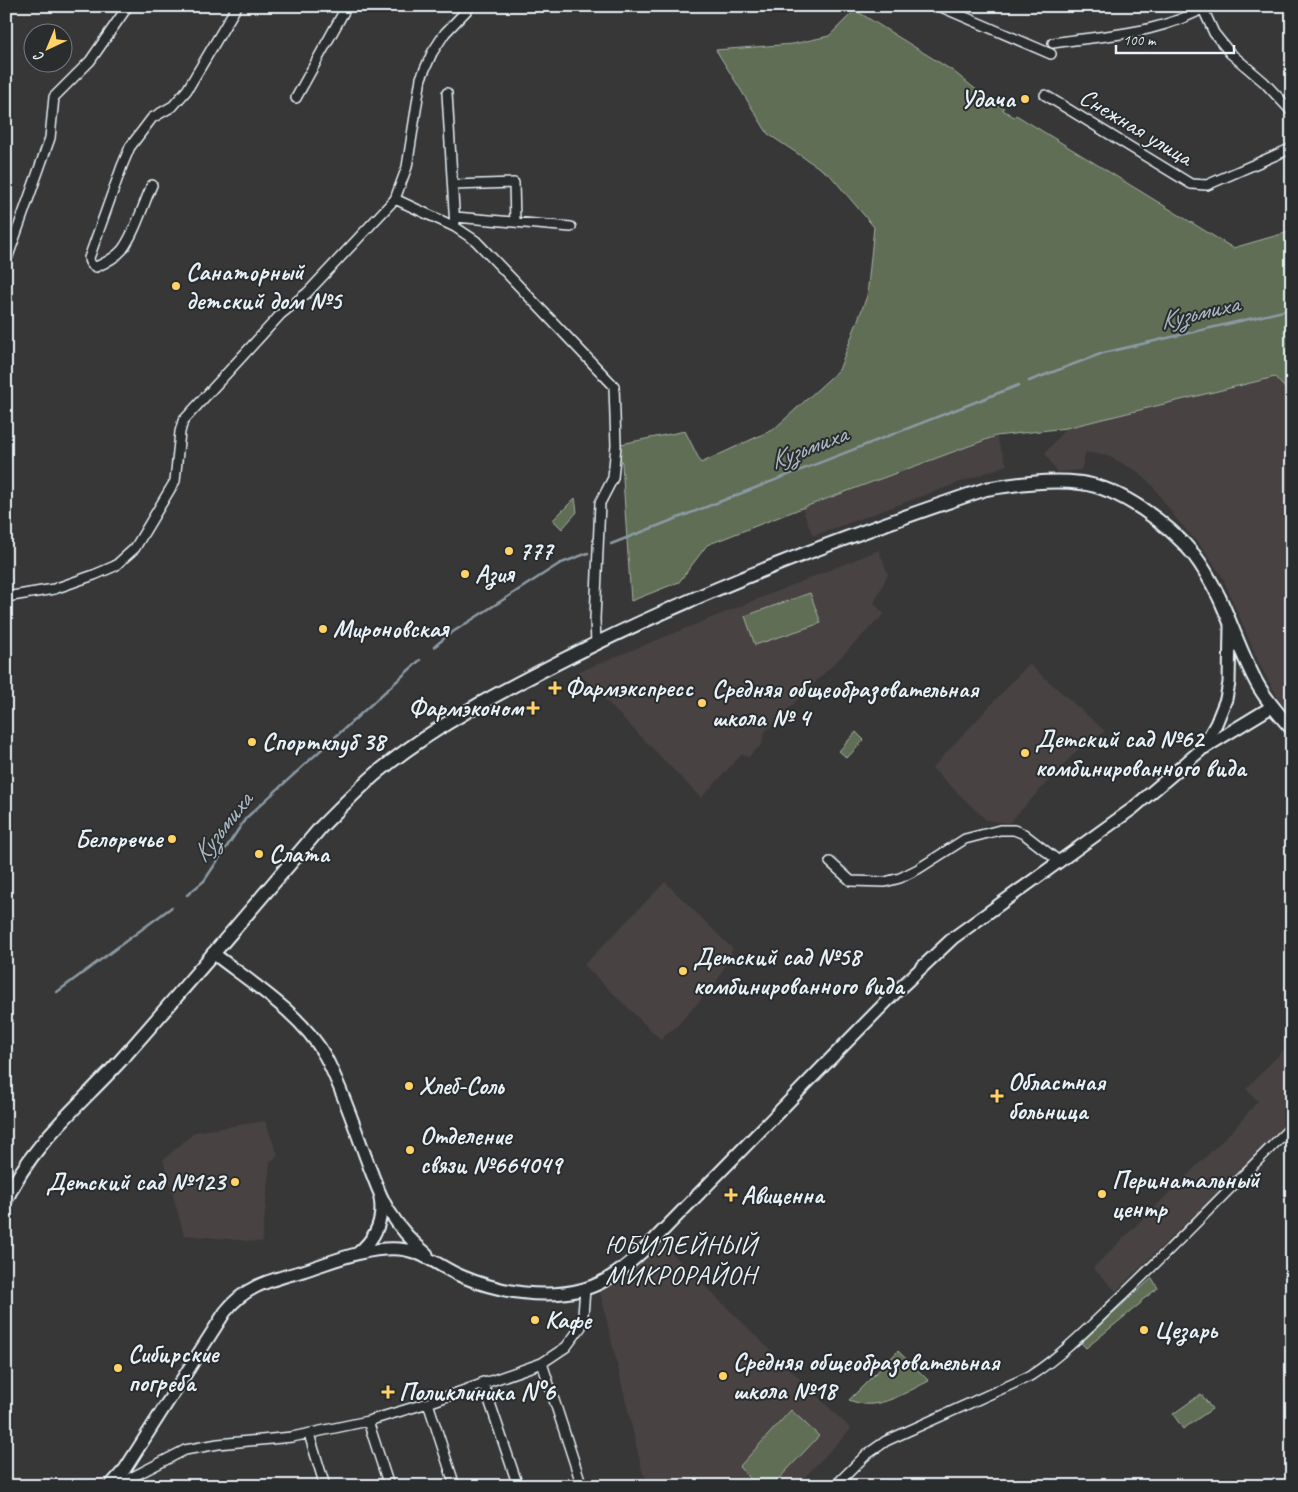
<svg xmlns="http://www.w3.org/2000/svg" width="1298" height="1492" font-family="Caveat,sans-serif">
	<rect width="100%" height="100%" fill="#383737"/>
	<filter id="ink" filterUnits="userSpaceOnUse"><feTurbulence type="fractalNoise" baseFrequency=".02" numOctaves="2"/><feDisplacementMap in="SourceGraphic" scale="10" xChannelSelector="R" yChannelSelector="G"/><feConvolveMatrix kernelMatrix="1 2 1 2 8 2 1 2 1" color-interpolation-filters="sRGB"/></filter>
	<g filter="url(#ink)">
		<path fill="#484242" d="M1276 377 1292 396V551L1289 553 1292 606V710L1281 703 1260 665 1222 576 1203 548 1178 521 1151 484 1137 471 1108 456 1086 452 1081 470 1057 472 1045 453 1066 428Z
			M996 436 1007 465 813 536 802 508Z
			M879 550 888 574 874 603 884 614 764 733 762 744 748 757 742 754 701 798 578 672Z
			M1029 664 1105 731 1095 740 1084 743 1009 823 986 820 932 768Z
			M665 882 733 949 716 983 675 1028 667 1033 661 1040 584 965Z
			M1292 1041V1119L1116 1291 1093 1268 1233 1130 1258 1101 1246 1089Z
			M265 1121 278 1155 270 1162 262 1242 184 1235 163 1160 195 1132Z
			M659 1241 851 1429 796 1486H654L643 1474 600 1292 628 1273Z"/>
		<path fill="#616e55" stroke="#a4b0a6" d="M855 10 953 71 984 96 1004 108 1003 110 1014 117 1016 115 1233 248 1292 231V396L1275 377 1066 428 996 436 802 508 707 545 679 582 631 601 622 463 616 445 685 431 701 463 774 429 839 370 867 296 874 227 830 175 768 134 716 50 793 44 829 36Z
			M575 498 577 512 562 529 553 520Z
			M810 593 821 623 755 645 745 616Z
			M856 732 864 740 847 758 839 751Z
			M1152 1278 1158 1288 1141 1301V1303L1086 1348 1080 1342Z
			M898 1351 929 1381C912 1389 892 1402 873 1404 865 1405 857 1403 849 1400Z
			M1201 1394 1212 1409 1183 1429 1173 1414Z
			M791 1410 819 1436 772 1486H758L739 1467Z"/>
		<g fill="none" stroke-linecap="round" stroke-linejoin="round">
			<path stroke="#8b9ba6" stroke-width="2.5" d="M1029 381 1103 353 1292 309
				M611 544 1019 385
				M434 647 448 635 559 564 588 553
				M187 895 204 881 246 818 420 660
				M57 992 172 907"/>
			<defs>
				<path id="minor" d="M939 6 1051 54
					M1203 9 1214 33 1230 53 1264 82 1292 112
					M1053 43C1104 35 1162 34 1207 6
					M447 93 455 227
					M1045 95 1191 184 1207 185 1292 148
					M296 98 347 6
					M152 185C143 205 135 233 122 250 115 258 105 263 96 267 91 265 89 263 89 258L122 166 130 147 152 118 173 106 187 90 237 6
					M453 185 514 183 515 222
					M395 199 455 227 476 241 614 386 616 445 613 478 600 503 595 619 596 644
					M455 217 571 227
					M6 262 50 138 54 97 90 61 128 6
					M6 597 54 589 94 575 115 566 135 548 175 481 180 432 183 421 281 314 307 293 395 199 407 167 421 78 432 53 445 33 471 6
					M830 862 851 881 885 882 900 878 918 869 965 839 1000 830H1014L1024 834 1060 862
					M542 1363 582 1486
					M483 1382 518 1486
					M428 1403 455 1486
					M368 1421 389 1486
					M309 1434 325 1486
					M115 1486 185 1450 218 1444 292 1437 368 1421 428 1403 542 1363 566 1347 581 1327 583 1315 585 1289
					M835 1486 866 1455 886 1441 1030 1376C1064 1354 1092 1324 1122 1296 1179 1241 1235 1183 1292 1126"/>
				<path id="tertiary" d="M1204 748 1273 706
					M213 953C250 982 302 1014 325 1056 343 1090 355 1129 369 1166 375 1181 380 1197 389 1211 399 1227 412 1242 427 1254
					M358 1253C375 1239 384 1220 380 1198
					M110 1486 125 1469 225 1312C246 1285 271 1280 303 1271 334 1261 366 1247 399 1249 423 1251 440 1267 461 1276 498 1292 545 1300 584 1289 607 1283 627 1266 644 1250L842 1047 897 991 953 938 1132 809 1201 750 1216 724 1226 699 1229 683 1230 626"/>
				<path id="secondary" d="M6 1200C31 1144 81 1104 121 1060 189 983 255 905 321 827 340 808 358 789 378 772 435 725 504 690 569 657 704 589 843 537 986 489 1017 484 1049 479 1081 483 1120 488 1169 524 1194 555 1204 568 1212 583 1219 597 1233 627 1243 659 1259 687 1268 702 1280 716 1292 729"/>
			</defs>
			<use href="#minor" stroke="#e8f1f8" stroke-width="12"/>
			<use href="#tertiary" stroke="#e8f1f8" stroke-width="15"/>
			<use href="#secondary" stroke="#e8f1f8" stroke-width="16"/>
			<use href="#minor" stroke="#2a2d2e" stroke-width="9"/>
			<use href="#tertiary" stroke="#2a2d2e" stroke-width="11"/>
			<use href="#secondary" stroke="#2a2d2e" stroke-width="12"/>
		</g>
	</g>
	<g fill="#ffd166" stroke="#2a2d2e" stroke-width="2">
		<circle cx="1025" cy="99" r="5"/>
		<circle cx="176" cy="286" r="5"/>
		<circle cx="509" cy="551" r="5"/>
		<circle cx="465" cy="574" r="5"/>
		<circle cx="323" cy="629" r="5"/>
		<path d="M552.5 680.5h5v5h5v5h-5v5h-5v-5h-5v-5h5z"/>
		<circle cx="702" cy="703" r="5"/>
		<path d="M530.5 700.5h5v5h5v5h-5v5h-5v-5h-5v-5h5z"/>
		<circle cx="252" cy="742" r="5"/>
		<circle cx="1025" cy="753" r="5"/>
		<circle cx="172" cy="839" r="5"/>
		<circle cx="259" cy="854" r="5"/>
		<circle cx="683" cy="971" r="5"/>
		<circle cx="409" cy="1086" r="5"/>
		<path d="M994.5 1088.5h5v5h5v5h-5v5h-5v-5h-5v-5h5z"/>
		<circle cx="410" cy="1150" r="5"/>
		<circle cx="235" cy="1182" r="5"/>
		<circle cx="1102" cy="1194" r="5"/>
		<path d="M728.5 1187.5h5v5h5v5h-5v5h-5v-5h-5v-5h5z"/>
		<circle cx="535" cy="1320" r="5"/>
		<circle cx="1144" cy="1330" r="5"/>
		<circle cx="118" cy="1368" r="5"/>
		<circle cx="723" cy="1376" r="5"/>
		<path d="M385.5 1384.5h5v5h5v5h-5v5h-5v-5h-5v-5h5z"/>
	</g>
	<g text-anchor="middle" dominant-baseline="central" stroke-width="4" stroke-linejoin="round" paint-order="stroke">
		<g font-size="25" font-weight="bold" fill="#e8f1f8" stroke="#2a2d2e" text-anchor="start">
			<text x="1015" y="99" text-anchor="end">Удача</text>
			<text x="186" y="272">Санаторный<tspan x="186" dy="29">детский дом №5</tspan></text>
			<text x="519" y="551">777</text>
			<text x="475" y="574">Азия</text>
			<text x="333" y="629">Мироновская</text>
			<text x="565" y="688">Фармэкспресс</text>
			<text x="712" y="689">Средняя общеобразовательная<tspan x="712" dy="29">школа № 4</tspan></text>
			<text x="523" y="708" text-anchor="end">Фармэконом</text>
			<text x="1035" y="739">Детский сад №62<tspan x="1035" dy="29">комбинированного вида</tspan></text>
			<text x="262" y="742">Спортклуб 38</text>
			<text x="162" y="839" text-anchor="end">Белоречье</text>
			<text x="269" y="854">Слата</text>
			<text x="693" y="957">Детский сад №58<tspan x="693" dy="29">комбинированного вида</tspan></text>
			<text x="1008" y="1082">Областная<tspan x="1008" dy="29">больница</tspan></text>
			<text x="419" y="1086">Хлеб-Соль</text>
			<text x="420" y="1136">Отделение<tspan x="420" dy="29">связи №664049</tspan></text>
			<text x="1112" y="1180">Перинатальный<tspan x="1112" dy="29">центр</tspan></text>
			<text x="225" y="1182" text-anchor="end">Детский сад №123</text>
			<text x="741" y="1195">Авиценна</text>
			<text x="545" y="1320">Кафе</text>
			<text x="1154" y="1330">Цезарь</text>
			<text x="128" y="1354">Сибирские<tspan x="128" dy="29">погреба</tspan></text>
			<text x="733" y="1362">Средняя общеобразовательная<tspan x="733" dy="29">школа №18</tspan></text>
			<text x="399" y="1392">Поликлиника N°6</text>
		</g>
		<g font-size="25" fill="#e8f1f8" stroke="#2a2d2e">
			<text transform="translate(1136 127) rotate(31)">Снежная улица</text>
		</g>
		<g font-size="26" font-style="italic" fill="#aab7c2" stroke="#2a2d2e">
			<text transform="translate(1199 312) rotate(-13)">Кузьмиха</text>
			<text transform="translate(808 447) rotate(-21)">Кузьмиха</text>
			<text transform="translate(222 827) rotate(-52)">Кузьмиха</text>
		</g>
		<g font-size="26" letter-spacing="1" fill="#e8f1f8" stroke="#2a2d2e">
			<text x="681" y="1245">ЮБИЛЕЙНЫЙ<tspan x="681" dy="30">МИКРОРАЙОН</tspan></text>
		</g>
	</g>
	<rect width="1298" height="1492" fill="none" stroke="#2a2d2e" stroke-width="25"/>
	<rect x="12" y="12" width="1273" height="1467" fill="none" stroke="#e8f1f8" stroke-width="2" filter="url(#ink)"/>
	<g transform="translate(48 48) rotate(224)"><circle r="24" fill="#2a2d2e" stroke="#767b7f"/>
	<path d="M0-4L9 19L0 12L-9 19Z" fill="#ffd166"/>
	<text y="-8" font-size="14" font-weight="bold" text-anchor="middle" fill="#e8f1f8">С</text>
	</g>
	<path d="M1116 45v8h118v-8" fill="none" stroke="#e8f1f8" stroke-width="2.5"/>
	<text x="1123" y="45" font-size="15" fill="#e8f1f8" stroke="#2a2d2e" stroke-width="4" paint-order="stroke">100 m</text>
</svg>
